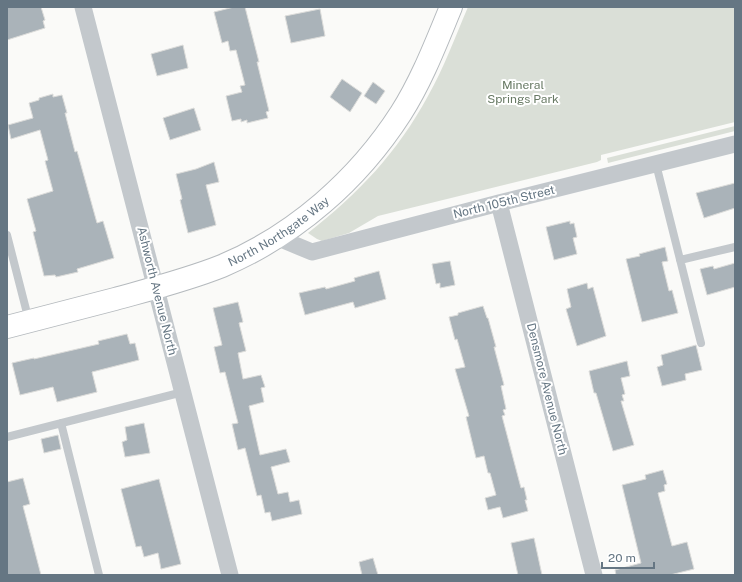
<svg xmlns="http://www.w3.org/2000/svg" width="742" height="582" font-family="'Public Sans',sans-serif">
	<rect width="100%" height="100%" fill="#fafaf8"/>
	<path fill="#dadfd7" d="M468 7H735V122L601 155V160L597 162 378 216 349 233 322 241 317 239 308 233C359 193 397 153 428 96 444 68 455 37 468 7Z
		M735 126V131L608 163 607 158Z"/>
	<path fill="#aab3b9" stroke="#dcdcda" d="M7 7H41L45 20 43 21 45 28 7 40Z
		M234 7H245L259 62H257L269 111 266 112 268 118 247 123V120L241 122V119L232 121 226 96 242 92 240 86 245 85 236 50 230 51 228 41 222 43 214 12Z
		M320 9 325 36 291 43 285 16Z
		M183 45 188 68 157 76 151 54Z
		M342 79 362 93 350 112 330 97Z
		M373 82 385 91 376 104 364 96Z
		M53 94V97L62 95 67 113H65L75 152 77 151 97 223 103 221 114 258 77 269 78 272 56 277 55 275 44 276 33 232 36 231 27 199 53 191 45 161 48 160 40 130 11 139 8 125 33 118 29 103 39 100V98Z
		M194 108 201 130 170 140 163 118Z
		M214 162 219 182 206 185 216 225 188 233 180 200 182 199 176 174 196 169Z
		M735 183V208L704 218 696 193Z
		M570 221V224L574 223 577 237 573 238 577 254 554 260 546 227Z
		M665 247 668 261 662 262 669 291 672 290 678 313 642 322 626 259 640 256 639 254Z
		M450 261 455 285 440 288V283L436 284 432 264Z
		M735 263V287L707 295 700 269 713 266 714 269Z
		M379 271 386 299 355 308 353 302 305 315 299 293 325 287 326 289 355 281 354 278Z
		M587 283 588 289 593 287 606 336 577 346 566 309 571 307 567 289Z
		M238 302 243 322 239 323 246 351 238 353 243 379 261 375 265 387 261 388 264 402 249 406 260 455 286 449 290 462 271 467 278 494 288 492 290 502 299 500 302 514 272 521 270 512 265 513 261 495 257 496 245 448 238 450 232 424 238 423 225 372 220 373 214 347 222 345 213 308Z
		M483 306 487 318H488L496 347H494L504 385 501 386 506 409 503 410 505 415 502 416 521 488 524 487 527 500H525L528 511 503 518 500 507 488 510 485 498 496 495 490 473H488L484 456 476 458 466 417 469 416 455 369 465 367 457 339 455 340 449 317 458 315V313Z
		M127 334 130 344 135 343 139 360 92 372 97 392 57 402 53 387 20 395 12 363 34 358V359L99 344 98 341Z
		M696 345 702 370 685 374 686 380 662 386 657 367 663 365 661 355Z
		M627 361 630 376 621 378 625 394 622 395 624 401H621L634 445 613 451 596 393H594L589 371Z
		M144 423 150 453 125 457 122 442 127 440 125 427Z
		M58 435 61 449 44 453 41 439Z
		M663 470 667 484 664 485 665 491 658 493 672 546 687 542 694 569 670 575H616L615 570 641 563 622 485 646 479 645 475Z
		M23 478 30 504 23 506 41 575H7V482Z
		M159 479 181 564 161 569 158 553 144 557 141 546 136 547 121 489Z
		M534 538 542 575H518L511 543Z
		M373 558 378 575H362L359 562Z"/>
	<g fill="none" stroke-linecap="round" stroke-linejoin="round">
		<defs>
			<g id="primary">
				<path id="s1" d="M7 327C43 318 79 308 115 299 151 289 187 280 222 266 295 235 358 180 401 113 422 80 436 43 451 7"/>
			</g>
		</defs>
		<use href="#primary" stroke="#b5babe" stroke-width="24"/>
		<path stroke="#c3c8cc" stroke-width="8" d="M656 164 701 343
			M7 235 29 321
			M680 260 735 247
			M61 423 99 575
			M7 437 183 392"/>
		<path stroke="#c3c8cc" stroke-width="17" d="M83 7 230 575
			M499 203 594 575
			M276 237 312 252 499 203 735 144"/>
		<use href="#primary" stroke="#fff" stroke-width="22"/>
	</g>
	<g text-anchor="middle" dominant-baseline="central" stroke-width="4" stroke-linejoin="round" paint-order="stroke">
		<g font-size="12" fill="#687a64" stroke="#fff">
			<text x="523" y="85">Mineral<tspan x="523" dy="14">Springs Park</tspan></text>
		</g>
		<g font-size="12" fill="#657683" stroke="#fff">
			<text transform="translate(504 202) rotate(-14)">North 105th Street</text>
			<text stroke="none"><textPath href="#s1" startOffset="290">North Northgate Way</textPath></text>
			<text transform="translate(157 291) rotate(76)">Ashworth Avenue North</text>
			<text transform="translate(547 389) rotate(76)">Densmore Avenue North</text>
		</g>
	</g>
	<rect width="742" height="582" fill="none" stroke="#657683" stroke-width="16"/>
	<path d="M602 562v6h52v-6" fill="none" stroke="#657683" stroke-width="2"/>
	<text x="608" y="562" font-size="12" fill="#657683" stroke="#ffffff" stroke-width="3" paint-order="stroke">20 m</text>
</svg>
